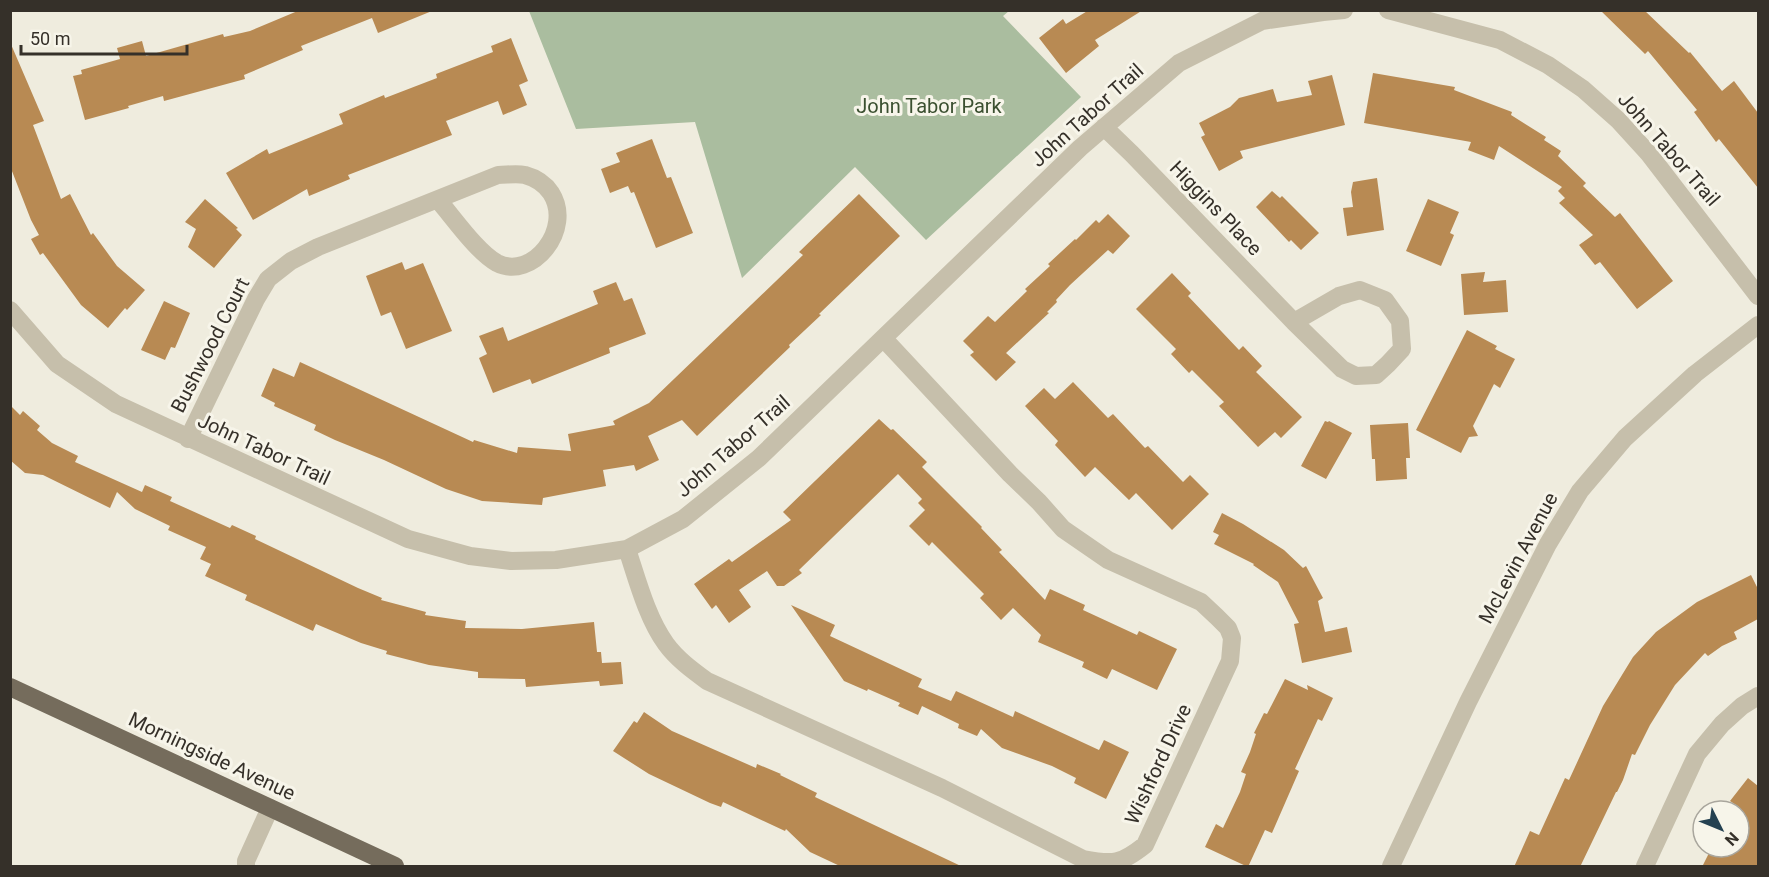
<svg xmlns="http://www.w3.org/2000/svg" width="1769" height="877" font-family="Roboto,sans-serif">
	<rect width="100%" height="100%" fill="#efecde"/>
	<path fill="#aabd9f" d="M529 11H1009L1003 16 1081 97 926 240 855 167 742 278 695 122 576 129Z"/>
	<path fill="#b88a53" d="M300 10 432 11 378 33 372 18 301 46 303 50 244 75 245 79 164 101 163 96 128 106 129 108 85 120 73 76 82 74 81 70 120 59 117 48 142 41 146 56 223 34 224 37 250 31Z
		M1089 10H1143L1095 40 1099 46 1066 73 1039 38 1063 19 1066 24Z
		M1600 10H1644L1689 53 1690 52 1722 91 1734 81 1758 113V188L1719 139 1716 142 1694 112 1697 110 1648 51 1645 54Z
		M511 38 528 81 519 85 527 105 503 115 498 101 446 121 452 135 348 175 350 179 309 196 307 189 253 220 226 173 267 149 269 154 343 124 339 114 384 95 385 98 437 78 436 74 493 52 491 46Z
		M10 42 44 121 33 125 61 199 70 194 91 235 93 233 117 266 145 290 127 310 125 308 108 328 81 305 43 253 40 255 31 239 39 235 31 220 10 166Z
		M1373 73 1455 87 1454 90 1512 112 1511 115 1546 137 1544 140 1561 151 1558 156 1586 183 1583 186 1615 217 1620 213 1673 281 1637 309 1600 262 1595 265 1579 245 1593 235 1559 203 1565 198 1558 191 1562 187 1499 146 1494 160 1468 150 1471 142 1364 123Z
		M1332 75 1345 125 1240 151 1243 158 1219 171 1201 137 1205 135 1199 123 1230 107 1239 98 1273 89 1277 102 1312 95 1308 81Z
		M652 139 667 178 671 177 693 233 656 248 634 192 631 193 628 186 610 193 601 169 620 162 616 153Z
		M1377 178 1384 230 1347 236 1343 208 1353 207 1351 192 1353 182Z
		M1272 191 1280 198 1282 196 1319 233 1301 250 1291 240 1289 242 1256 207Z
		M859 194 900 236 819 314 821 315 789 345 790 347 697 436 682 420 648 436 659 460 636 471 634 465 603 470 606 486 543 498 542 505 482 501 446 489 384 460 335 440 314 430 316 425 274 406 275 403 261 396 273 368 294 377 300 362 473 442 474 440 517 453 518 447 571 451 568 434 615 425 613 421 649 403 803 255 799 252Z
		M205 199 238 228 236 229 242 235 214 268 188 247 196 229 185 222Z
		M1428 199 1459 212 1450 233 1454 235 1441 266 1406 251Z
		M1108 214 1130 236 1113 254 1108 250 1070 285 1056 300 1057 302 1047 312 1049 313 1006 353 1016 362 996 381 970 355 974 352 963 341 988 316 995 322 1027 291 1025 289 1050 266 1048 264 1075 239 1076 240 1096 220 1099 223Z
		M402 262 405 270 423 263 452 331 406 349 391 312 381 316 366 276Z
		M1485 272 1483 282 1506 280 1508 312 1464 315 1461 274Z
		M1172 273 1191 293 1188 296 1239 350 1243 346 1262 366 1256 372 1302 417 1281 438 1275 432 1258 447 1219 406 1224 402 1192 370 1189 373 1171 354 1176 349 1136 309Z
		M616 282 624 301 632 298 646 334 609 348 610 353 532 384 530 379 493 393 479 358 487 354 479 336 503 327 508 341 598 304 593 291Z
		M164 301 190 313 175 348 171 347 165 360 141 350Z
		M1467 330 1497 346 1495 349 1515 359 1500 388 1494 384 1473 426 1478 436 1469 437 1461 453 1416 430Z
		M1073 382 1108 418 1113 414 1145 448 1148 446 1183 482 1190 475 1209 494 1172 530 1136 493 1129 500 1095 467 1085 477 1055 445 1058 441 1025 406 1044 388 1055 399Z
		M10 405 20 415 23 411 40 426 37 430 52 443 78 456 75 462 142 492 145 485 172 497 170 501 230 528 232 525 256 536 255 539 358 588 382 598 381 600 426 612 425 615 466 621 465 628 522 629 594 622 597 652H601L602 663 621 662 623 684 600 686 599 681 526 687 525 679 478 678V672L429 665 386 654 387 651 361 643 316 624 313 631 245 600 247 595 205 576 211 564 200 559 206 547 168 530 170 526 135 509 117 492 110 508 43 475 25 473 10 460Z
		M879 419 891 430 893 429 927 462 922 467 982 527 981 528 1002 550 999 552 1045 600 1050 589 1085 605 1083 610 1137 635 1139 631 1177 649 1157 690 1112 669 1107 679 1082 667 1084 662 1038 642 1041 635 1013 608 1001 620 980 598 984 594 932 542 929 546 909 526 925 510 918 503 922 499 898 474 799 570 802 573 784 586H777L767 571 739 590 751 607 729 623 716 605 712 609 694 584 729 559 732 562 791 520 783 512Z
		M1325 421 1328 422 1329 421 1352 433 1326 479 1301 466Z
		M1408 423 1410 458H1406L1407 479 1376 481 1375 459H1372L1370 425Z
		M1222 513 1243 524 1284 550 1303 568 1306 566 1323 598 1318 601 1325 632 1347 627 1352 652 1302 663 1294 624 1299 623 1278 582 1253 565 1254 564 1214 544 1219 535 1213 532Z
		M1751 575 1758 589V619L1734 632 1737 639 1722 646 1708 656 1705 653 1675 685 1650 725 1635 755 1632 754 1623 780 1617 792H1616L1580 867H1514L1530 831 1539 835 1565 778 1569 780 1603 706 1633 657 1656 632 1697 602Z
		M791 605 835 625 830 636 922 679 918 687 951 701 956 691 1013 717 1015 711 1099 750 1104 740 1129 752 1106 799 1074 783 1076 778 1052 766 1002 748 981 729 977 736 958 728 959 724 922 706 918 715 898 706 900 703 868 689 867 691 844 681Z
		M1285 679 1308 690 1307 685 1333 698 1322 721 1318 719 1295 769 1299 771 1272 833 1265 830 1248 867 1205 847 1216 824 1223 828 1240 792 1246 774 1241 772 1250 752 1256 734 1254 733 1264 713 1267 714Z
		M644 712 672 731 756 768 757 764 781 774 780 775 817 793 815 797 963 867H842L810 852 786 829 785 831 723 802 721 807 710 803 649 774 613 751 634 721 637 723Z
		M1748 778 1758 786V867H1702L1712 847H1739V807L1730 801Z"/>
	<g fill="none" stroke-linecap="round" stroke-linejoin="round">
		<path stroke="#c6bfab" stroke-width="18" d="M1388 10 1500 40 1548 65 1583 89 1618 120 1649 154 1758 296
			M1104 127 1132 154 1294 322 1342 369 1356 376 1376 375 1388 364 1402 349 1400 321 1385 300 1360 290 1339 296 1294 322
			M10 310 57 364 116 404 408 539 470 556 511 561 556 560 627 549 683 519 759 458 1080 148 1179 63 1262 21 1323 12 1344 10
			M188 439 256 299 268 279 291 261 318 247 498 175C507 175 516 173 525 175 536 178 545 184 551 193 574 229 532 281 497 263 477 252 453 217 438 200
			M627 549C637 579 647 618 666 644 677 659 692 670 707 681L942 788 1083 859C1114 865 1121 864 1145 845L1230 661 1232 638 1228 628 1217 617 1201 602 1108 560 1063 529 1039 502 1010 474 884 339
			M246 866V861L270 808
			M1391 866 1468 702 1548 544 1580 491 1625 438 1695 374 1758 325
			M1645 866 1697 754 1722 724 1742 706 1758 696"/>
		<path stroke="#756c5c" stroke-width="18" d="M10 687 395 866"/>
	</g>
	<g text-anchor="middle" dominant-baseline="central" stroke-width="6" stroke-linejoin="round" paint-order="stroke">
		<g font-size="20" fill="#3b5030" stroke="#f7f5ea">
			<text x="929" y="106">John Tabor Park</text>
		</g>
		<g font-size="20" fill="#353029" stroke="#f7f5ea">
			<text transform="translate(1087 115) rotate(-42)">John Tabor Trail</text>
			<text transform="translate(1669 149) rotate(49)">John Tabor Trail</text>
			<text transform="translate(1216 208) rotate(46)">Higgins Place</text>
			<text transform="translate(210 345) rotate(-63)">Bushwood Court</text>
			<text transform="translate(733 446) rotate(-41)">John Tabor Trail</text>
			<text transform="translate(264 449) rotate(25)">John Tabor Trail</text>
			<text transform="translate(1518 558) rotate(-62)">McLevin Avenue</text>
			<text transform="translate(212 756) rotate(25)">Morningside Avenue</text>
			<text transform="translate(1158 764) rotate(-65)">Wishford Drive</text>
		</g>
	</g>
	<rect width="1769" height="877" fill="none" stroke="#353029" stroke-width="24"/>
	<g transform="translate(1721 829) rotate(133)"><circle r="28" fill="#f7f5ea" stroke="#a9a69d" stroke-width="1.5"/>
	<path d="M0-4.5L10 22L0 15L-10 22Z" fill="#244151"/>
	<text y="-9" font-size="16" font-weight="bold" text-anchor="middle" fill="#353029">N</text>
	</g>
	<path d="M21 45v9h166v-9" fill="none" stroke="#353029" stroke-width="3"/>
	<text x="30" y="45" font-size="18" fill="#353029" stroke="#f7f5ea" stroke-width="4.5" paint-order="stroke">50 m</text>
</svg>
